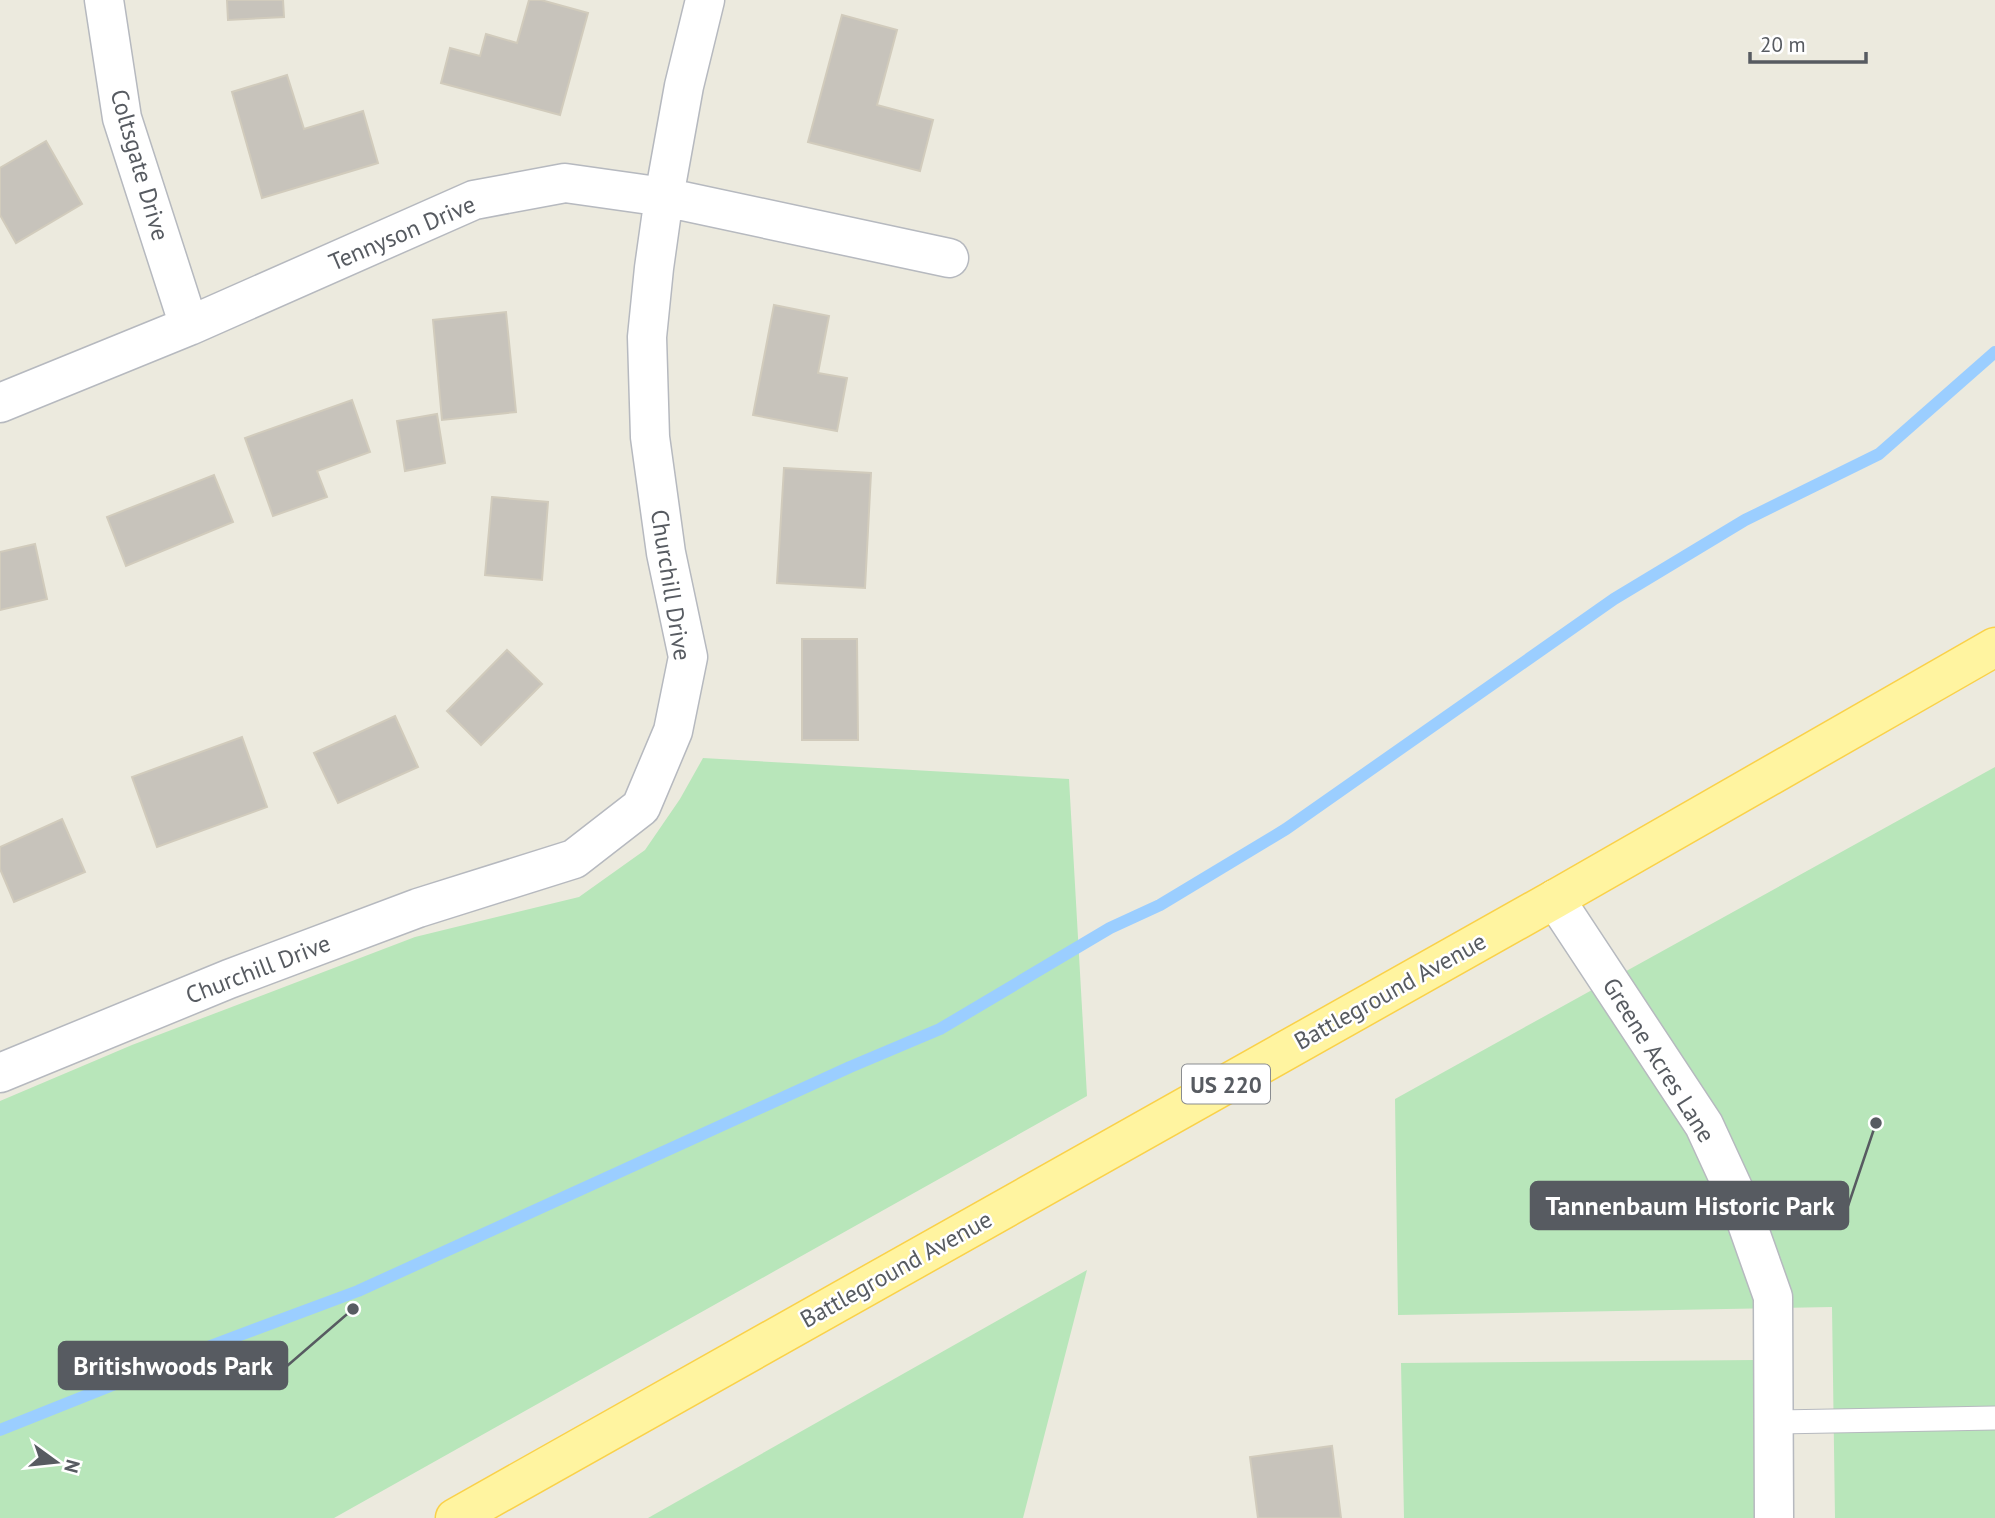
<svg xmlns="http://www.w3.org/2000/svg" width="1995" height="1518" font-family="'PT Sans',sans-serif">
	<rect width="100%" height="100%" fill="#eceade"/>
	<path fill="#b8e6ba" d="M703 758 1069 779 1087 1096 334 1518H0V1101L132 1045 415 937 579 897 645 850 680 799Z
		M1995 767V1518H1835L1832 1307 1398 1315 1395 1099Z
		M1087 1270 1023 1518H648Z
		M1755 1360V1518H1404L1401 1363Z"/>
	<g fill="none" stroke-linecap="round" stroke-linejoin="round">
		<path stroke="#9bceff" stroke-width="12" d="M0 1430 213 1345 358 1291 850 1067 940 1029 1110 928 1160 905 1286 829 1614 599 1745 520 1879 454 1995 352"/>
	</g>
	<path fill="#c7c3bb" stroke="#d1cbbc" stroke-width="2" d="M227 0H283L284 17 228 20Z
		M529 0H541L588 13 560 115 441 83 450 48 480 56 486 34 517 43Z
		M842 15 897 30 877 105 933 120 920 171 808 142Z
		M287 75 304 129 363 111 378 163 262 198 232 92Z
		M46 141 82 204 16 243 0 215V168Z
		M774 305 829 316 818 373 847 378 837 431 753 415Z
		M506 312 516 412 442 420 433 320Z
		M352 400 370 452 317 471 327 497 273 516 245 438Z
		M437 414 445 463 405 471 397 421Z
		M784 468 871 473 865 588 777 583Z
		M214 475 233 522 126 566 107 517Z
		M492 497 548 502 542 580 485 575Z
		M35 544 47 599 0 610V552Z
		M802 639H857L858 740H802Z
		M507 650 542 684 481 745 447 711Z
		M395 716 418 767 338 803 314 753Z
		M242 737 267 807 157 847 132 777Z
		M62 819 85 872 14 902 0 869V847Z
		M1332 1446 1341 1518H1258L1250 1457Z"/>
	<g fill="none" stroke-linecap="round" stroke-linejoin="round">
		<defs>
			<path id="lane" d="M1774 1422 1995 1418"/>
			<path id="street" d="M104 0 122 118 189 326
				M0 403 189 326 474 200 565 183 664 197 949 258
				M1555 899 1704 1125 1739 1201 1773 1297 1774 1518
				M0 1073 229 979 418 908 574 859 641 807 673 731 688 657 666 553 650 437 647 337 654 268 664 197 684 86 705 0"/>
			<path id="primary" d="M455 1518 1555 899 1995 647"/>
		</defs>
		<use href="#lane" stroke="#b6b9bf" stroke-width="25"/>
		<use href="#street" stroke="#b6b9bf" stroke-width="41"/>
		<use href="#primary" stroke="#fad149" stroke-width="41"/>
		<use href="#lane" stroke="#fff" stroke-width="23"/>
		<use href="#street" stroke="#fff" stroke-width="38"/>
		<use href="#primary" stroke="#fff4a0" stroke-width="38"/>
	</g>
	<g text-anchor="middle" dominant-baseline="central" stroke-width="5" stroke-linejoin="round" paint-order="stroke">
		<rect fill="#fff" stroke="#898c90" stroke-width="2" x="1182" y="1064.5" width="88" height="39" rx="5"/>
		<g font-size="23" font-weight="bold" fill="#575b61">
			<text x="1226" y="1084">US 220</text>
		</g>
		<g font-size="24" fill="#575b61" stroke="#fff">
			<text transform="translate(140 165) rotate(74)">Coltsgate Drive</text>
			<text transform="translate(402 233) rotate(-23)">Tennyson Drive</text>
			<text transform="translate(671 585) rotate(81)">Churchill Drive</text>
			<text transform="translate(258 969) rotate(-21)">Churchill Drive</text>
			<text transform="translate(1390 991) rotate(-29)">Battleground Avenue</text>
			<text transform="translate(1659 1060) rotate(58)">Greene Acres Lane</text>
			<text transform="translate(896 1269) rotate(-29)">Battleground Avenue</text>
		</g>
	</g>
	<path fill="none" stroke="#575b61" stroke-width="2.5" d="M1876 1123L1848 1206M353 1309L287 1366"/>
	<g fill="#575b61" stroke="#fff" stroke-width="2.5">
		<circle cx="1876" cy="1123" r="7"/>
		<circle cx="353" cy="1309" r="7"/>
	</g>
	<g fill="#575b61" stroke="#575b61" stroke-width="2.5">
		<rect x="1531" y="1182" width="317" height="47" rx="7"/>
		<rect x="59" y="1342" width="228" height="47" rx="7"/>
	</g>
	<g font-size="26" text-anchor="middle" font-weight="bold" fill="#fff">
		<text x="1690" y="1215">Tannenbaum Historic Park</text>
		<text x="173" y="1375">Britishwoods Park</text>
	</g>
	<g transform="translate(56 1462) rotate(105)" stroke="#ffffff" stroke-width="5" paint-order="stroke">
	<path d="M0-5L12 26L0 18L-12 26Z" fill="#575b61"/>
	<text y="-10" font-size="19" font-weight="bold" text-anchor="middle" fill="#575b61">N</text>
	</g>
	<path d="M1750 52v10h116v-10" fill="none" stroke="#575b61" stroke-width="3.5"/>
	<text x="1760" y="52" font-size="21" fill="#575b61" stroke="#ffffff" stroke-width="5" paint-order="stroke">20 m</text>
</svg>
